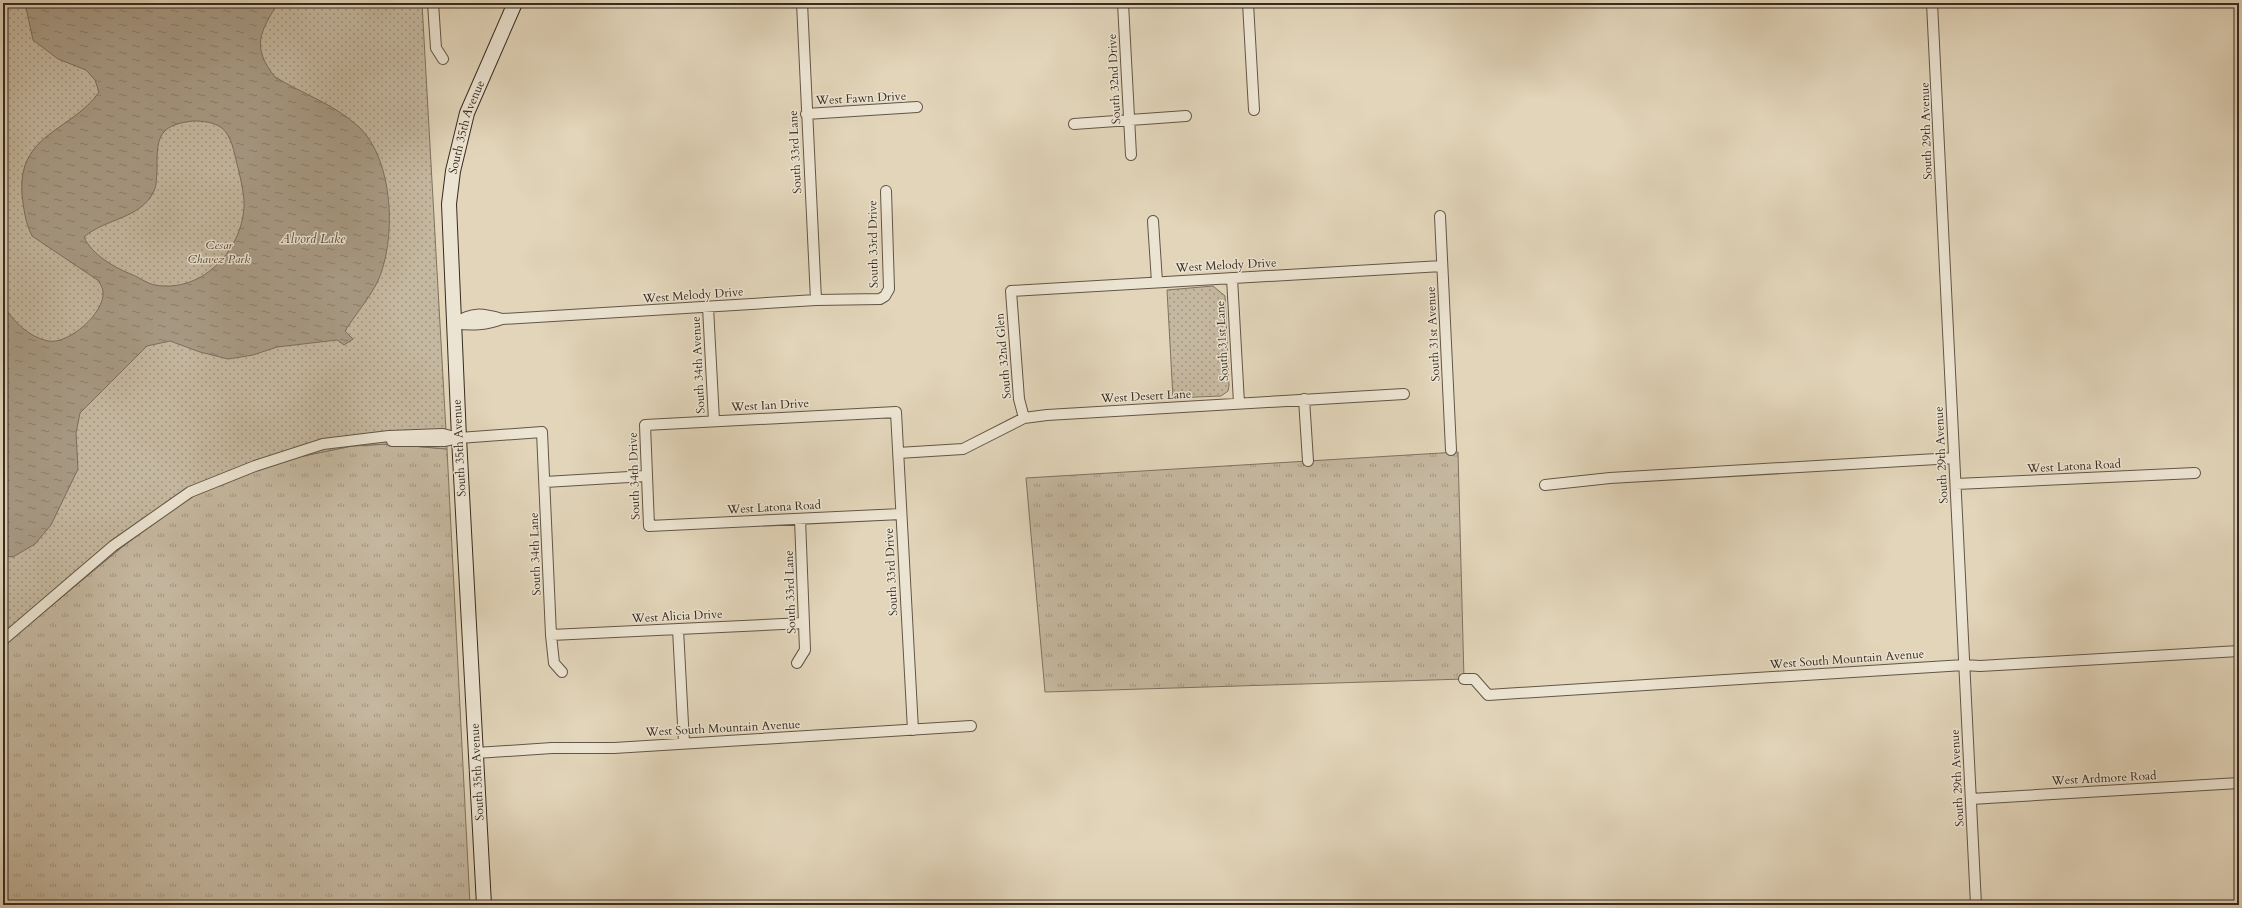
<svg xmlns="http://www.w3.org/2000/svg" width="2242" height="908" font-family="Cardo,serif">
	<defs>
		<pattern id="grass-tufts" width="24" height="20" patternUnits="userSpaceOnUse"><rect width="24" height="20" fill="#c5b8a0"/><path d="M3 7l-1-3M5 7V3M7 7l1-3M15 17l-1-3M17 17v-4M19 17l1-3" fill="none" stroke="#a19682"/></pattern>
		<pattern id="park-dots" width="8" height="8" patternUnits="userSpaceOnUse"><rect width="8" height="8" fill="#c5b8a0"/><path d="M2 2h.1M6 6h.1" fill="none" stroke="#a19682" stroke-width="1.8" stroke-linecap="round"/></pattern>
		<pattern id="water-ripples" width="26" height="14" patternUnits="userSpaceOnUse"><rect width="26" height="14" fill="#a89b86"/><path d="M2 4q2-2 4 0t4 0M15 11q2-2 4 0t4 0" fill="none" stroke="#8a7f6d"/></pattern>
	</defs>
	<rect width="100%" height="100%" fill="#e2d5ba"/>
	<filter id="stains"><feTurbulence type="fractalNoise" baseFrequency=".005" numOctaves="4"/><feColorMatrix values="0 0 0 0 .2 0 0 0 0 .09 0 0 0 0 .02 0 0 0 .5 -.17"/></filter>
	<radialGradient id="worn" r=".72"><stop offset=".6" stop-color="#630" stop-opacity="0"/><stop offset="1" stop-color="#630" stop-opacity=".3"/></radialGradient>
	<path fill="url(#grass-tufts)" stroke="#7e7260" d="M388 444 447 449 470 905H3V646L122 547 186 499 274 462 352 446Z
		M1458 452 1464 679 1045 692 1026 478Z"/>
	<path fill="url(#park-dots)" stroke="#7e7260" d="M3 3H422L447 449 388 444 352 446 274 462 186 499 122 547 3 646Z
		M1213 286 1225 296 1229 386 1228 391 1221 396 1173 398 1167 290Z"/>
	<path fill="url(#water-ripples)" stroke="#7b6e5d" fill-rule="evenodd" d="M25 3H278C260 32 251 47 275 77 303 94 334 104 359 127 394 160 397 241 377 283 368 300 355 315 345 331L353 339 344 345 337 340 277 347 253 355 228 359 200 352 170 341 147 346 80 413 76 433 78 469 51 525 35 544 13 557 3 556V306C16 323 27 336 48 341 68 345 105 313 103 292 103 288 100 284 99 281L32 236C25 222 24 210 22 195 17 133 71 132 99 92L95 80 86 70 58 59 33 40ZM193 121C203 121 214 122 222 128 232 137 234 152 237 164 240 176 243 188 244 200 246 246 204 294 155 285 148 284 140 278 133 275 115 268 92 255 84 237 106 218 141 219 154 191 157 185 156 178 157 172 157 140 156 125 193 121Z"/>
	<g fill="none" stroke-linecap="round" stroke-linejoin="round">
		<defs>
			<path id="minor" d="M433 3 436 48 443 59
				M802 3 816 300
				M1123 3 1131 155
				M1248 3 1254 110
				M1932 3 1976 905
				M806 114 917 107
				M1074 124 1186 116
				M1440 216 1451 450
				M1153 221 1157 282
				M1232 278 1239 403
				M708 307 714 421
				M454 323C472 326 485 325 502 319L816 300 880 299 885 296 889 289 886 191
				M454 323C473 312 481 313 502 319
				M1304 399 1308 461
				M1024 418 1019 399 1011 291 1442 266
				M392 441H444L459 438 542 432 551 635 554 663 562 672
				M898 453 963 449 1024 418 1047 415 1404 394
				M545 482 646 476
				M1956 484 2195 473
				M1545 485 1610 478 1954 458
				M901 514 649 526 645 425 896 412 913 730
				M678 629 684 743
				M551 635 804 623
				M3 640 113 546 190 492 255 466 323 444 389 436 443 434 459 438
				M797 663 805 650 800 519
				M1464 679H1474L1488 695 1964 665 1980 666 2239 651
				M476 753 552 748H614L971 726
				M1971 799 2239 783"/>
			<g id="secondary">
				<path id="s1" d="M484 905 459 438 449 204 453 171 467 113 515 3"/>
			</g>
		</defs>
		<use href="#minor" stroke="#625646" stroke-width="12"/>
		<use href="#secondary" stroke="#382b20" stroke-width="16"/>
		<use href="#minor" stroke="#ece4d2" stroke-width="10"/>
		<use href="#secondary" stroke="#ece4d2" stroke-width="14"/>
	</g>
	<g text-anchor="middle" dominant-baseline="central" stroke-width="3" stroke-linejoin="round" paint-order="stroke">
		<g font-size="12" fill="#382b20" stroke="#ece4d2">
			<text transform="translate(1114 79) rotate(-93)">South 32nd Drive</text>
			<text transform="translate(861 98) rotate(-3)">West Fawn Drive</text>
			<text stroke="none"><textPath href="#s1" startOffset="781">South 35th Avenue</textPath></text>
			<text transform="translate(1926 131) rotate(-92)">South 29th Avenue</text>
			<text transform="translate(795 152) rotate(-93)">South 33rd Lane</text>
			<text transform="translate(873 244) rotate(-91)">South 33rd Drive</text>
			<text transform="translate(1226 265) rotate(-3)">West Melody Drive</text>
			<text transform="translate(693 295) rotate(-4)">West Melody Drive</text>
			<text transform="translate(1433 334) rotate(-93)">South 31st Avenue</text>
			<text transform="translate(1222 341) rotate(-93)">South 31st Lane</text>
			<text transform="translate(1003 356) rotate(-95)">South 32nd Glen</text>
			<text transform="translate(698 365) rotate(-93)">South 34th Avenue</text>
			<text transform="translate(1146 396) rotate(-3)">West Desert Lane</text>
			<text transform="translate(770 405) rotate(-3)">West Ian Drive</text>
			<text transform="translate(459 448) rotate(-93)">South 35th Avenue</text>
			<text transform="translate(1941 455) rotate(-93)">South 29th Avenue</text>
			<text transform="translate(2074 466) rotate(-3)">West Latona Road</text>
			<text transform="translate(634 476) rotate(-92)">South 34th Drive</text>
			<text transform="translate(774 507) rotate(-3)">West Latona Road</text>
			<text transform="translate(535 554) rotate(-92)">South 34th Lane</text>
			<text transform="translate(891 572) rotate(-93)">South 33rd Drive</text>
			<text transform="translate(790 592) rotate(-92)">South 33rd Lane</text>
			<text transform="translate(677 616) rotate(-3)">West Alicia Drive</text>
			<text transform="translate(1847 659) rotate(-4)">West South Mountain Avenue</text>
			<text transform="translate(723 728) rotate(-3)">West South Mountain Avenue</text>
			<text transform="translate(477 772) rotate(-93)">South 35th Avenue</text>
			<text transform="translate(1957 778) rotate(-93)">South 29th Avenue</text>
			<text transform="translate(2104 778) rotate(-3)">West Ardmore Road</text>
		</g>
		<g font-size="12" font-style="italic" fill="#54473a" stroke="#ece4d2">
			<text x="219" y="245">Cesar<tspan x="219" dy="14">Chavez Park</tspan></text>
		</g>
		<g font-size="13" font-style="italic" fill="#54473a" stroke="#ece4d2">
			<text x="313" y="239">Alvord Lake</text>
		</g>
	</g>
	<rect width="2242" height="908" fill="none" stroke="#e2d5ba" stroke-width="16"/>
	<rect x="4" y="4" width="2234" height="900" fill="none" stroke="#382b20" stroke-width="2"/>
	<rect x="8" y="8" width="2226" height="892" fill="none" stroke="#382b20"/>
	<rect width="100%" height="100%" filter="url(#stains)"/>
	<rect width="100%" height="100%" fill="url(#worn)"/>
</svg>
